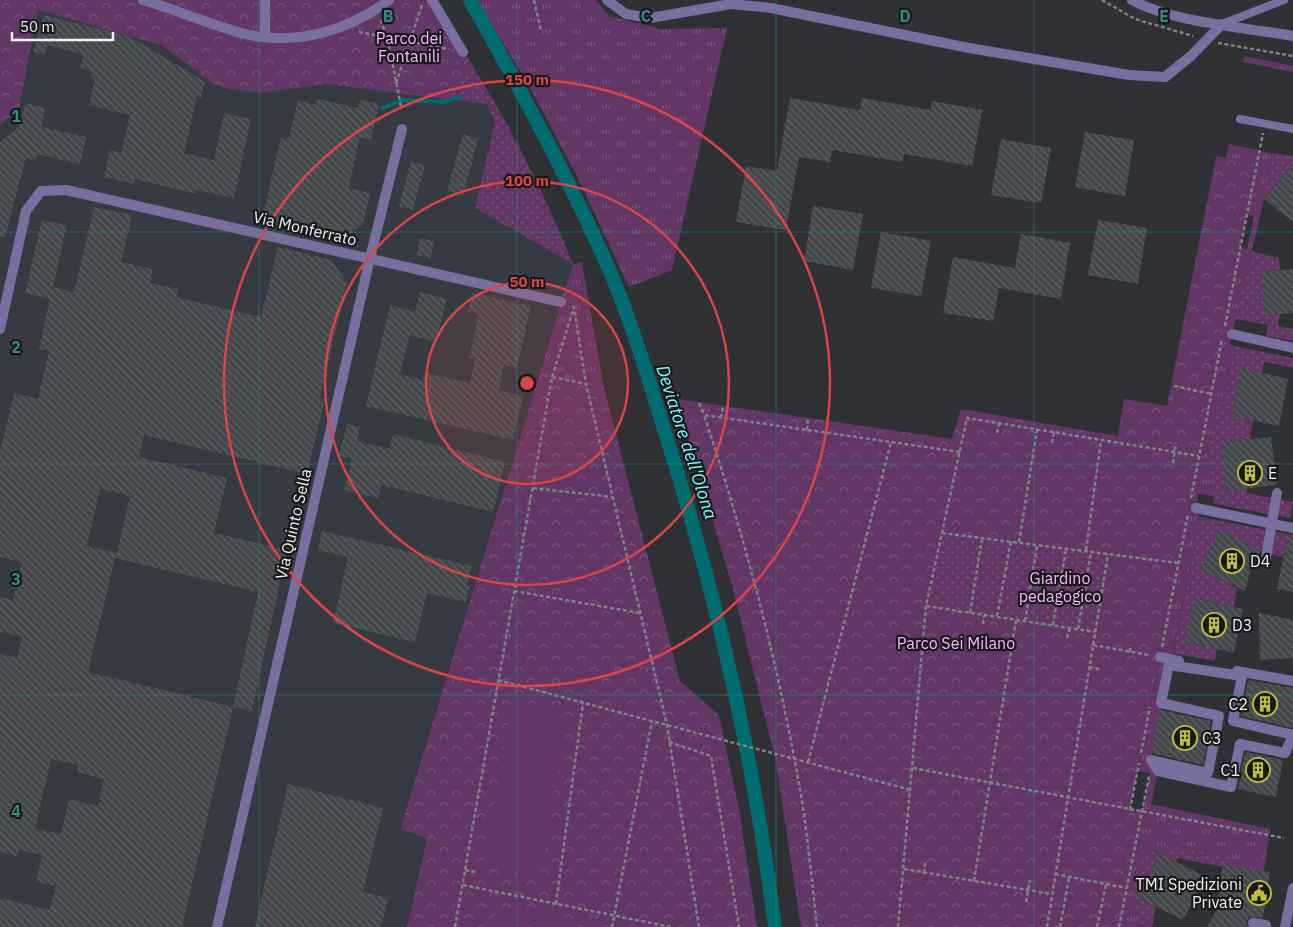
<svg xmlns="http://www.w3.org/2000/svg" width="1293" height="927" font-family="'IBM Plex Sans',sans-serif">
	<defs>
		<pattern id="grass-tufts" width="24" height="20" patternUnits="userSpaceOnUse" patternTransform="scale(1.25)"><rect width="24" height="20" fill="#623766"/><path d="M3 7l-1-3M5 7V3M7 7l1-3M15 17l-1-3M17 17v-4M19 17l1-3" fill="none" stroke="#79547c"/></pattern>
		<pattern id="forest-crowns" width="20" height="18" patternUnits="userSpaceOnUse" patternTransform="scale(1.25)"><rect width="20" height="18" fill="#623766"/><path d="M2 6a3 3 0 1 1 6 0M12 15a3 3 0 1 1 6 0" fill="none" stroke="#79547c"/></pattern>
		<pattern id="garden-dots" width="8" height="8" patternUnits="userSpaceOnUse" patternTransform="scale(1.25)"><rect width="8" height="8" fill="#623766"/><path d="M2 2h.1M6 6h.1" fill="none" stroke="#79547c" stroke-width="1.8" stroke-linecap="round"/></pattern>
		<pattern id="building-back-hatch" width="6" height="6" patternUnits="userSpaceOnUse" patternTransform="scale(1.25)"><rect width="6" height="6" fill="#434749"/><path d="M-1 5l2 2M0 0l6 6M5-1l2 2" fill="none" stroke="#5f6264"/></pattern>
	</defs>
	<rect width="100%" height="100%" fill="#2f3134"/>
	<path fill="#363b43" d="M38 10 161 45 212 83 262 93 325 84 487 104 495 122 475 208 573 264 400 828 427 838 407 927H0V125L19 109Z"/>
	<path fill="url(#grass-tufts)" d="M477 0H596L609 16 661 29 727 28 672 270 629 287 578 178 530 88Z
		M1244 56 1293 66V72L1243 62Z
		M1229 144 1271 153 1264 199 1230 344 1234 346 1222 408 1216 407 1208 451 1213 496 1199 494 1195 512 1200 517 1151 760 1158 771 1151 804 1270 829 1264 871 1231 866 1233 859 1168 845 1166 853 1143 850 1135 922 1141 927H1119L1150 773 1138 771 1240 248 1247 249 1254 216 1247 215 1257 164 1226 158Z
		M582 262 603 384 542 366 573 264Z"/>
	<path fill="url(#forest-crowns)" d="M0 0H437L470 62 453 100 325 84 262 93 228 89 212 83 161 45 38 10 19 109 0 125Z
		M1216 156 1257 164 1130 809 1142 812 1119 927H801L776 762 733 589 677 399 952 439 961 409 1118 436 1124 399 1167 406Z
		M542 366 603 384 680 681 719 715 739 809 757 927H407L427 838 400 829Z"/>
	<path fill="url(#garden-dots)" d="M470 62C511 126 544 193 573 264L475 208 495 122 487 104 453 100Z
		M1271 153 1293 156V165L1264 199Z
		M1252 251 1279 258 1280 270 1261 272 1265 314H1280L1278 326 1293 329V341L1266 336 1268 325 1235 319Z
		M1234 346 1293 358V368L1264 362 1262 373 1241 369 1232 415 1253 420 1250 439 1223 442 1247 488V493L1293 502 1290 518 1214 504 1208 451 1216 406 1222 408Z
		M1200 517 1293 535V547L1286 546 1283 557 1264 553 1220 530 1200 570 1237 588 1234 607 1195 598 1185 641 1217 649 1215 661 1173 653Z
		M942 533 1108 554 1095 632 926 606Z
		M1167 845 1233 858 1231 866 1223 867 1177 858 1176 862 1160 854 1138 898 1156 907 1152 927H1141L1135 922 1133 895 1143 850 1165 853Z"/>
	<path fill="#623766" d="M511 705 569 715 540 876 483 866Z
		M497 909 525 914 522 927H493Z
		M532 913 570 920 569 927H530Z"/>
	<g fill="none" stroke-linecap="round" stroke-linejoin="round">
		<path stroke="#006c70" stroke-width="4" d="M382 108 403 100 443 102 460 97"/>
		<path stroke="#006c70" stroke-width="14" d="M470 0C516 81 561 164 600 249 628 309 647 373 666 436 717 596 754 760 775 927"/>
	</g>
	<path fill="url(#building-back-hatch)" fill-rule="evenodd" d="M43 15 129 36 205 82 201 98 197 97 184 153 214 160 224 113 251 119 234 198 197 190 196 194 135 179 134 184 104 177 110 150 121 153 130 115 89 105 95 78 91 77 92 71 80 68 84 55 47 45 45 55 33 52Z
		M790 98 860 110 862 98 931 110 932 101 982 110 972 166 904 154 902 162 832 150 830 162 799 157 786 230 736 222 746 166 777 171Z
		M317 99 358 108 360 100 379 104 371 140 360 137 349 188 370 193 363 224 343 239 262 220 281 137 289 139 298 100 316 105Z
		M26 103 45 108 41 127 86 137 80 164 37 154 36 160 26 157 5 237H0V142L17 129Z
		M1085 132 1134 140 1125 196 1075 187Z
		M463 134 478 139 463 195 447 191Z
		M1001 139 1051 148 1041 203 991 195Z
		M411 161 425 165 413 210 399 206Z
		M1293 165V222L1264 199Z
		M813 206 863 214 853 270 804 261Z
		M94 207 132 215 121 262 153 269 150 283 178 289 176 297 261 317 278 247 331 260 347 282 320 398 325 399 307 474 144 435 139 457 227 478 214 533 287 550 252 711 233 707 182 927H0V898L50 910 56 886 36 882 42 855 19 850 17 856 0 852V654L17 658 22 637 0 632V597L13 600 22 562 0 557V452L14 393 38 399 49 351 39 349 50 299 25 293 42 220 67 225 53 287 74 292ZM100 489 130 496 117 553 87 546ZM115 558 258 592 233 707 88 672ZM51 759 78 765 77 772 104 779 98 806 69 799 61 834 35 829Z
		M1098 220 1147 228 1138 284 1088 275Z
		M881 232 931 241 921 296 871 288Z
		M1021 234 1070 243 1061 299 999 288 993 321 943 313 953 257 1015 268Z
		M420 238 434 241 431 258 416 255Z
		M1293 269V313L1265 315 1261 272Z
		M420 292 447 299 436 342 410 335 400 374 423 380 425 373 470 383 475 359 469 358 479 314 468 311 472 293 531 306 517 368 504 365 499 390 523 396 513 440 366 406 390 305 415 312Z
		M1241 368 1288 379 1279 426 1232 416Z
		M347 424 360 427 357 441 390 449 393 434 505 462 493 512 381 485 378 498 344 490 352 459 339 456Z
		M1271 437 1277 485 1226 491 1222 442Z
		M1220 529 1260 551 1259 559 1254 558 1245 591 1200 570Z
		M322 531 472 566 467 585 470 586 466 602 427 593 415 642 333 623 348 557 318 550Z
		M1288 535H1293V592L1277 589Z
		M1194 598 1243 609 1234 653 1185 641Z
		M1259 613 1293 620V658L1260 660Z
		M1248 680 1293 688V728L1241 716Z
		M1160 710 1211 721 1203 765 1152 753Z
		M1245 752 1283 760 1276 797 1238 789Z
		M288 784 383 808 363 892 388 898 381 927H255Z
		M1160 854 1205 876 1183 920 1138 898Z
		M1223 864 1270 872 1263 918 1250 917 1246 921 1248 927H1207L1215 913Z"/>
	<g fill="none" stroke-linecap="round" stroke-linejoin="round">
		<path stroke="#808285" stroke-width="2.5" stroke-dasharray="4 2.5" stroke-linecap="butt" d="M534 0 541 31
			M1102 0 1135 19 1193 36
			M381 20 389 46 401 107
			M359 32 449 49
			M1218 43 1293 56
			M396 83 422 5
			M1225 326 1263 133
			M552 377 574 307 586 384
			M1174 386 1212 394
			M699 403 704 415
			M721 418 723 406
			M807 430 808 418
			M997 433 999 424
			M1052 443 1054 433
			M1173 463 1176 443
			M533 488 612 497
			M1191 498 1222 339
			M942 533 1178 563
			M1019 542 1037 430
			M1086 550 1101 440
			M514 591 640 613
			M926 606 1095 632
			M970 613 982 538
			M997 616 1011 541
			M1025 621 1037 545
			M983 624 984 615
			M1053 625 1066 549
			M1078 629 1091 552
			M1067 638 1070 628
			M1093 645 1149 655
			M1162 647 1188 515
			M1130 652V645
			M1089 667 1100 669
			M498 680 911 790
			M669 742 711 756 739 927
			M1141 753 1150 707
			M808 762 891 442
			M913 768 1284 838
			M1130 810 1139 763
			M904 869 1052 894
			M465 870 476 872
			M924 873 925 862
			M1055 874 1127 888
			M974 881 1016 620
			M463 885 671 927
			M1026 902 1030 880
			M556 904 583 703
			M455 927 552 377 586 384 667 725 699 927
			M612 927 652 721
			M817 927C811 872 806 817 795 762 773 644 742 529 704 415L960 452
			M898 927 926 606 967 418 1199 456
			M1047 927 1108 554
			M1060 927 1069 877
			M1097 927 1106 884
			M1119 927 1149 776"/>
		<path stroke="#786f9f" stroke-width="8" d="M1222 24 1284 0
			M1240 119 1293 129"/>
		<path stroke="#786f9f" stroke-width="10" d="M143 0C177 10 210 25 245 34 296 46 348 31 389 0
			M265 0V37
			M432 0 463 52
			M607 0 626 14 650 18 731 4 771 8 969 48 1129 75 1165 77 1191 56 1222 24
			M1132 0C1170 22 1248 28 1293 36
			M0 329 26 211 41 191 66 190 561 302
			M1232 334 1293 348
			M1196 508 1293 528
			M1266 558 1277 493
			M1160 657 1179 661
			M1169 665 1242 676 1233 721 1293 735 1285 753 1240 744 1231 787 1158 771 1151 760 1208 773 1219 716 1161 703Z
			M1237 671 1293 681
			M1253 923 1266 925
			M217 927 370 258 402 129
			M1285 927 1293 888"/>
	</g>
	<path fill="none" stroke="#318982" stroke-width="1" stroke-opacity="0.55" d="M259 0V927M517 0V927M776 0V927M1034 0V927M0 232H1293M0 464H1293M0 695H1293"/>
	<circle cx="527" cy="383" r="101" fill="#da4647" fill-opacity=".12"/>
	<g fill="none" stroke="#da4647" stroke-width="2.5">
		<circle cx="527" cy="383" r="101"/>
		<circle cx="527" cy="383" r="202"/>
		<circle cx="527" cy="383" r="303"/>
	</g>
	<defs>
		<symbol id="building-ring" viewBox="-11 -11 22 22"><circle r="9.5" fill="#18191a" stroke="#c2bd3f" stroke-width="1.5"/><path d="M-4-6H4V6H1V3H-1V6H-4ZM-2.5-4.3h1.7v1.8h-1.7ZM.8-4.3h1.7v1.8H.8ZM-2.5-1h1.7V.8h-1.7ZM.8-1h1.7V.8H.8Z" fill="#c2bd3f"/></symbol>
		<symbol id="civic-ring" viewBox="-11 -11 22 22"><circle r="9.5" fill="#18191a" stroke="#c2bd3f" stroke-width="1.5"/><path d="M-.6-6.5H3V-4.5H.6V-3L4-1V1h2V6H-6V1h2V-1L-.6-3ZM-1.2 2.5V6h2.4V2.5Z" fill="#c2bd3f"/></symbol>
	</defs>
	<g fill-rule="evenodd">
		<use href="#building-ring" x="1236" y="459" width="28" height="28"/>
		<use href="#building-ring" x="1218" y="547" width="28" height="28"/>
		<use href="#building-ring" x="1200" y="611" width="28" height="28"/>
		<use href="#building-ring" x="1251" y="690" width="28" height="28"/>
		<use href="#building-ring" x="1171" y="724" width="28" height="28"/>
		<use href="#building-ring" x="1244" y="756" width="28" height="28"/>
		<use href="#civic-ring" x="1245" y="879" width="28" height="28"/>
	</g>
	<g text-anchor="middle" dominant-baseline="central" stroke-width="4.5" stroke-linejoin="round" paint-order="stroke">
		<g font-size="16" fill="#f5bbfb" stroke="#18191a">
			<text x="409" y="38">Parco dei<tspan x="409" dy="18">Fontanili</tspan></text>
			<text x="1060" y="578">Giardino<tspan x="1060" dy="18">pedagogico</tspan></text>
			<text x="956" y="643">Parco Sei Milano</text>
		</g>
		<g font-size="16" fill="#f1f2f4" stroke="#18191a">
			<text transform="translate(305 228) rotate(13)">Via Monferrato</text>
			<text transform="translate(293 524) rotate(-77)">Via Quinto Sella</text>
		</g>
		<g font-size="16" fill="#f1f2f4" stroke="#18191a" text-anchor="start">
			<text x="1268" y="473">E</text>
			<text x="1250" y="561">D4</text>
			<text x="1232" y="625">D3</text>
			<text x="1248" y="704" text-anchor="end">C2</text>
			<text x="1202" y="738">C3</text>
			<text x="1240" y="770" text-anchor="end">C1</text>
			<text x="1242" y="884" text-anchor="end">TMI Spedizioni<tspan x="1242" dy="18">Private</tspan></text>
		</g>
		<g font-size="18" font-style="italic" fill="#84f8fe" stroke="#18191a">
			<text transform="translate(687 442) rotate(72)">Deviatore dell'Olona</text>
		</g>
	</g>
	<g font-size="16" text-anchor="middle" font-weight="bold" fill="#318982" stroke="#18191a" stroke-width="4.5" stroke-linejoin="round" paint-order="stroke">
		<text x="388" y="22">B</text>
		<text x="646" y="22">C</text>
		<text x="905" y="22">D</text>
		<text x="1164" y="22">E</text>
		<text x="16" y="122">1</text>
		<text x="16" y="353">2</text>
		<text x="16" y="585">3</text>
		<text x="16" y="817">4</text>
	</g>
	<circle cx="527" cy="383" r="8" fill="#da4647" stroke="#18191a" stroke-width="2.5"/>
	<g font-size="15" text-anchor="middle" font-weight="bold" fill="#da4647" stroke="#18191a" stroke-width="4.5" stroke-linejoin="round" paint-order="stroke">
		<text x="527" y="85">150 m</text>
		<text x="527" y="186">100 m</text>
		<text x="527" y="287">50 m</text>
	</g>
	<path d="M12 32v8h101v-8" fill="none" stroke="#f1f2f4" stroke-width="2.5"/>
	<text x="20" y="32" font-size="15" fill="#f1f2f4" stroke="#18191a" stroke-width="4" paint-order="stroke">50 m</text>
</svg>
